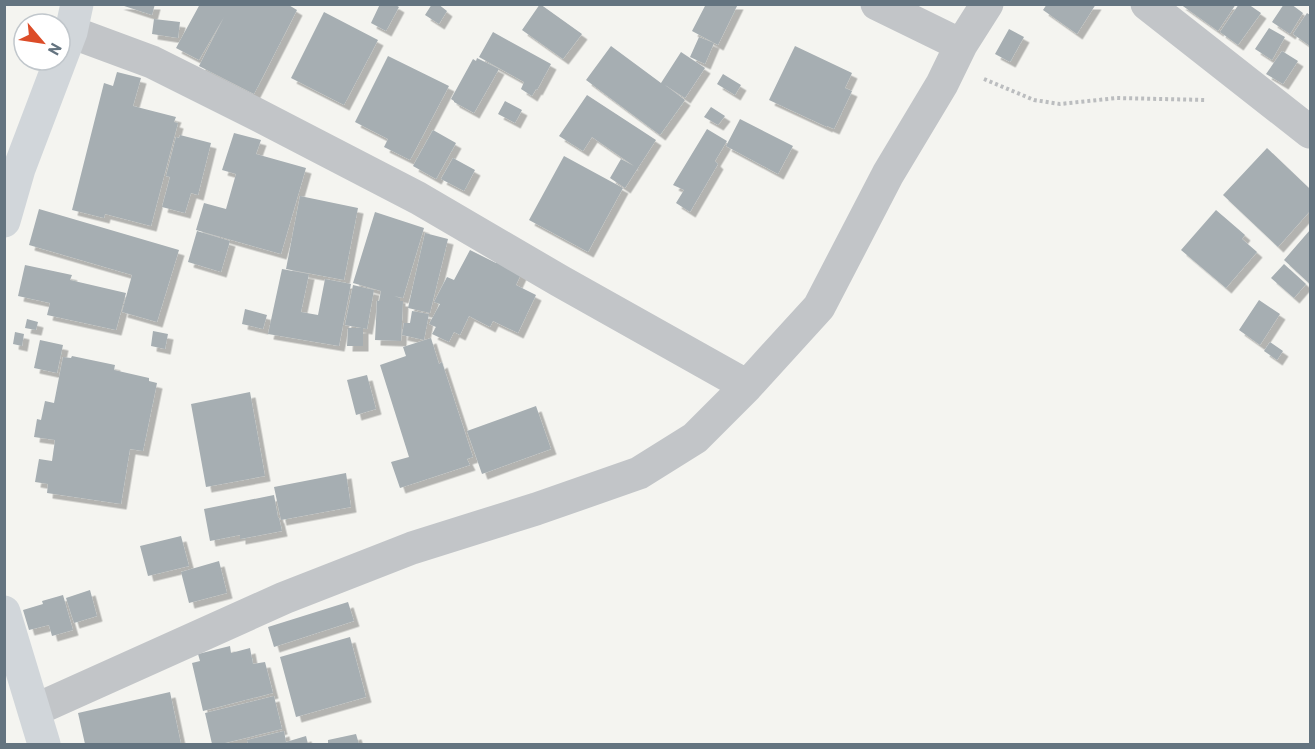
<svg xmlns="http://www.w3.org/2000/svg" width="1315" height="749" font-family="Barlow,sans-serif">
	<defs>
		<filter id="shadow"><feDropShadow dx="5.5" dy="5.5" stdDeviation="0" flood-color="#0004"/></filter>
	</defs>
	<rect width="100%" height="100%" fill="#f4f4f0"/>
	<path fill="#a6aeb2" filter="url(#shadow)" d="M118 4H155L152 15Z
		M200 4H287L297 10 254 94 199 66 224 17 199 60 176 48Z
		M380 4H394L399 7 386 31 371 23Z
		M432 4H438L447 11 439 24 425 15Z
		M540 4 582 34 563 59 522 30Z
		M706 4H738L718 45 692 31Z
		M1047 4H1096L1077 34 1043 10Z
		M1180 4H1236L1218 31Z
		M1239 4H1248L1261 13 1238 45 1220 32Z
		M1284 4H1291L1303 13 1290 34 1272 22Z
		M324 12 378 40 344 105 291 78Z
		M1307 13 1310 15V46L1293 34Z
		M154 19 180 22 178 38 152 34Z
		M1269 28 1285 37 1272 60 1255 49Z
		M1009 29 1024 37 1010 62 995 54Z
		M493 32 551 64 537 90 536 89 532 96 521 89 524 82 479 57Z
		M699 37 714 43 705 64 690 57Z
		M611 46 661 83 681 52 705 68 685 98 665 85 685 100 660 135 586 80Z
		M795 46 852 73 845 88 852 91 834 129 827 126V127L769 100Z
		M1282 51 1298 61 1283 84 1266 74Z
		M388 56 449 86 410 160 384 147 388 139 355 122Z
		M477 58 499 69 474 113 454 102V101L451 99 473 59 476 61Z
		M117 72 141 78 133 106 176 117 174 122 178 123 151 226 105 214 104 218 72 210 104 83 113 86Z
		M723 74 741 85 735 95 717 84Z
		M587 95 656 140 625 188 610 178 621 159 634 166 592 137 583 151 559 136Z
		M505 101 522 110 515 123 498 114Z
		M711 107 725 116 718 125 704 117Z
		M740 119 793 146 778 174 726 146Z
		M707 129 727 141 715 161 718 164 690 212 676 203 684 190 673 185Z
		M433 130 456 143 436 179 413 166Z
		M234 133 261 140 256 154 306 168 281 254 196 230 204 203 226 209 236 174 222 170Z
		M180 135 211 143 198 195 191 193 185 213 162 207 170 177 166 176 176 137 179 138Z
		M1267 148 1310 189V211L1278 247 1223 195Z
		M564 156 623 188 588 252 529 220Z
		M453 158 475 170 464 191 441 179Z
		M300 196 358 208 344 280 286 269Z
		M39 209 179 250 157 322 122 312 132 275 29 245Z
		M1216 210 1245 235 1242 239 1257 252 1226 288 1181 250Z
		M375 212 424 228 403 298 394 296 400 298V301H403L401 341 375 340 377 300 379 301 381 291 353 283Z
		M1310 230V284L1284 260Z
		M197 231 230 241 221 272 188 262Z
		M425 233 448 239 430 313 408 308Z
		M470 250 496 263 498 260 522 272 516 285 536 295 518 333 493 321 490 327 469 316 460 335 454 332 449 342 432 334 436 327 429 324 440 304 434 302 447 277 454 280Z
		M1284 264 1306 284 1294 298 1271 278Z
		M25 265 72 275 70 280 126 293 116 330 47 315 50 303 18 296Z
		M282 269 309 274 301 312 318 315 325 279 351 284 339 346 268 334Z
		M353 285 374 290 367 329 345 325Z
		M1259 300 1280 314 1260 345 1239 330Z
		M245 309 267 315 263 329 242 324Z
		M412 311 429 314 424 340 402 335 404 323H410Z
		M27 319 38 322 36 330 25 328Z
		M348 328H363V346H347Z
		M153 331 168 334 165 349 151 346Z
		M15 332 24 334 22 346 13 344Z
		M431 338 439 364 442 362 473 457 467 459 470 465 400 488 391 462 409 457 380 365 406 356 403 347Z
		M40 340 63 345 57 373 34 368Z
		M1270 342 1283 351 1277 360 1264 351Z
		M72 356 115 365 114 370 149 378V381L157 383 143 451 130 449 121 504 47 493 48 484 35 482 39 459 52 461 55 440 34 437 37 419 41 420 45 401 54 403 63 357 71 358Z
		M367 375 376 409 356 415 347 380Z
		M250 392 265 476 206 487 191 404Z
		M536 406 551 449 482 474 467 431Z
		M346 473 351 507 281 520 274 487Z
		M274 495 278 517 279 518 282 531 240 539V535L210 541 204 509Z
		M181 536 189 566 148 576 140 546Z
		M219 561 227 593 189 603 181 572Z
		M90 590 97 616 74 623 66 598Z
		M63 595 73 630 52 636 49 625 29 630 23 610 43 604 42 601Z
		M348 602 354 621 274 647 268 627Z
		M350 637 366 697 296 717 280 657Z
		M230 646 231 653 250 648 253 664 265 662 273 693 203 711 192 663 200 661 198 654Z
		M170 692 181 744H85L78 713Z
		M274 696 282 729 221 744H212L205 713Z
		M284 731 286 742 306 736 308 744H248L247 740Z
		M356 734 359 744H328V740Z"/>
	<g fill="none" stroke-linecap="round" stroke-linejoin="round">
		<path stroke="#bbbdbf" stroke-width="4" stroke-dasharray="3 3" stroke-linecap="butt" d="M984 79 1034 100 1060 104 1117 98 1206 100"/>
		<path stroke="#c2c5c8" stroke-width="33" d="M877 4 961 45
			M1147 4 1310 132
			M71 32 152 62 256 114 418 198 560 281 747 386
			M35 710 284 598 412 548 536 509 639 473 695 438 747 386 819 307 888 174 942 84 961 45 987 4"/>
		<path stroke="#d1d6da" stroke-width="33" d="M4 221 19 169 71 32 77 4
			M4 612 44 744"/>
	</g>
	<rect width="1315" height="749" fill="none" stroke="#647480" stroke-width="12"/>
	<g transform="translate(42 42) rotate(119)"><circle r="28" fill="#ffffff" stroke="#c1c7cc" stroke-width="1.5"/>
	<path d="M0-4.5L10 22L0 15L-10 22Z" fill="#dc4c28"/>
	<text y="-9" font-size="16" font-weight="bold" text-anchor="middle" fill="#647480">N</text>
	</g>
</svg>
